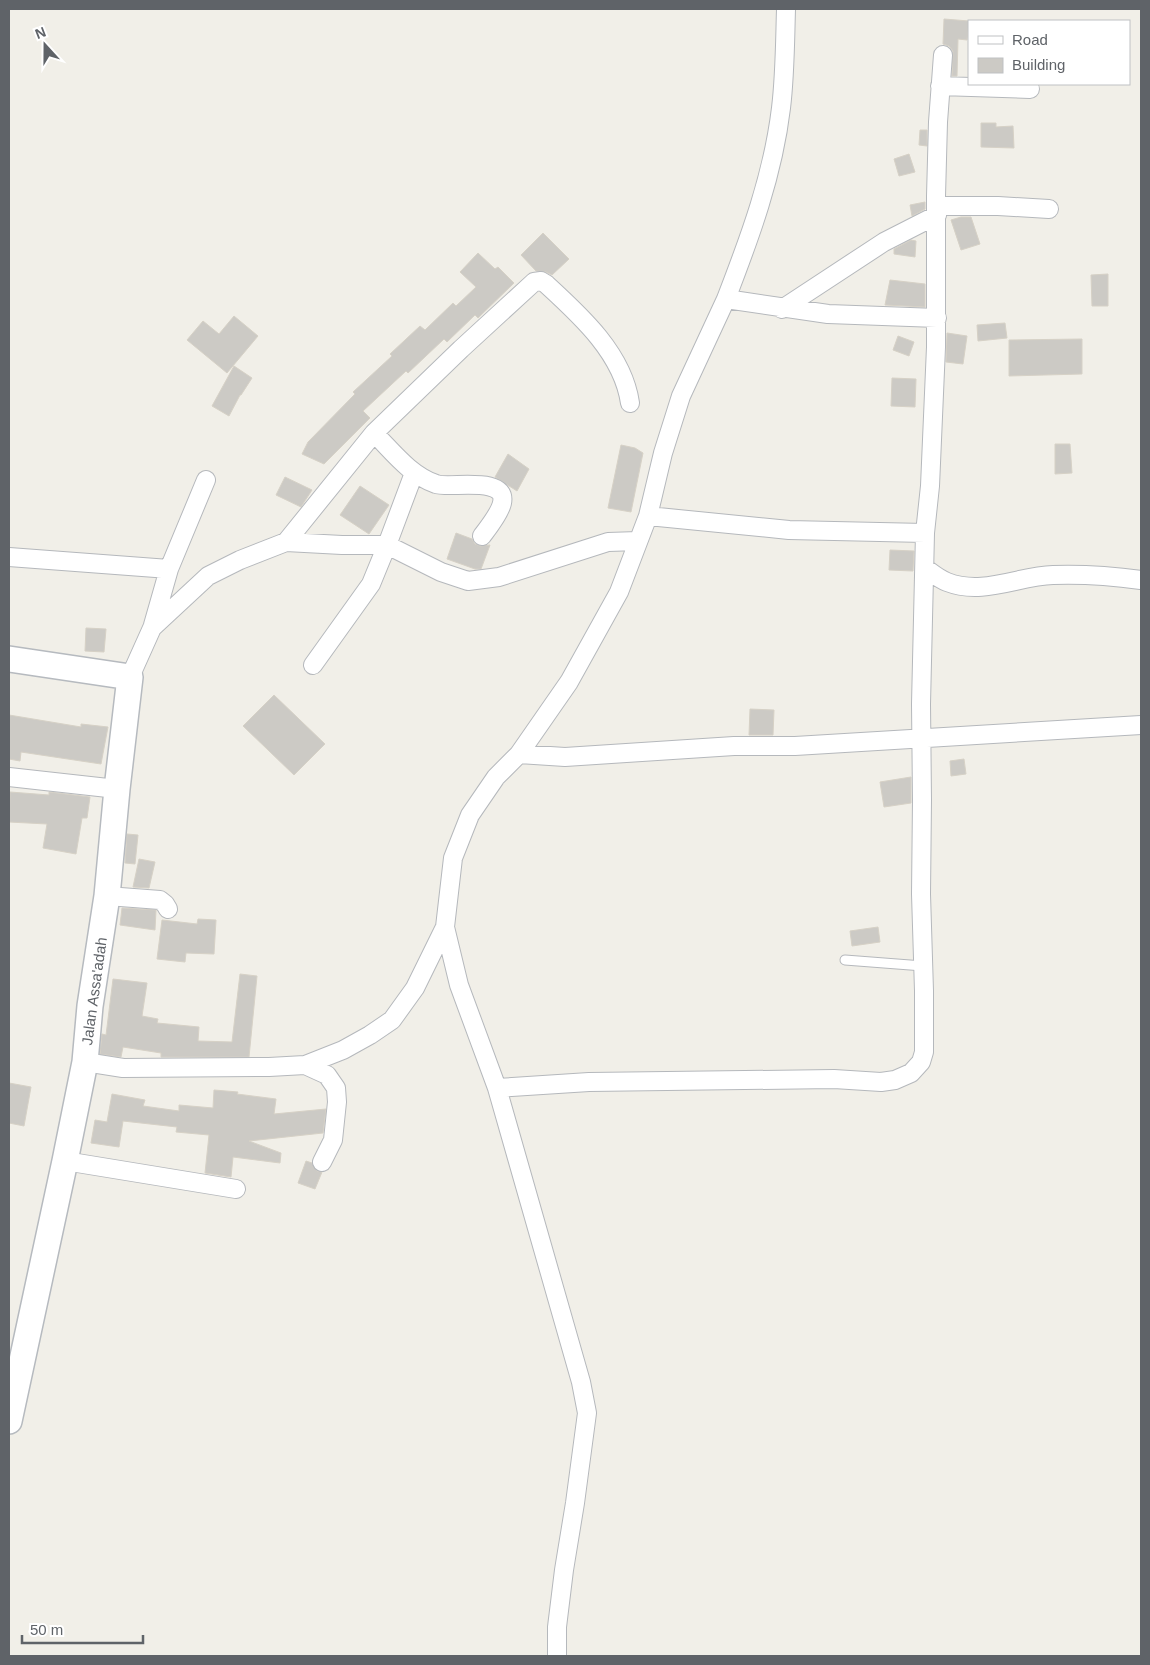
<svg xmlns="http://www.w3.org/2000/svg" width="1150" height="1665" font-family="Helvetica,sans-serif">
	<rect width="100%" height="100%" fill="#f1efe8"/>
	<path fill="#cccac5" stroke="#d6d1c6" d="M944 19 969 21 967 40 958 39 957 76H952L953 51 949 46 943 44Z
		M981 123H996V127L1013 126 1014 148 981 147Z
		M920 130H927V146L919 145Z
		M909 154 915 172 899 176 894 159Z
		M925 202V209L912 216 910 205Z
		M961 217H971L980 244 961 250 951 220Z
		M543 233 569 259 552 275 546 272 536 271 521 255Z
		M911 240 916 241 915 257 894 254V249Z
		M478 253 495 269 498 267 514 283 478 318 475 315 447 342 444 339 408 373 406 371 363 411 370 418 324 464 302 454 308 442 355 394 353 392 392 356 390 354 420 326 425 330 453 303 456 306 476 287 460 272Z
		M1108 274V306H1092L1091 275Z
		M890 280 925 284V307L885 305Z
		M234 316 258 336 227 373 187 340 203 321 219 334Z
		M1005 323 1007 338 978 341 977 325Z
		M947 333 967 336 963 364 946 362Z
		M898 336 914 342 909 356 893 350Z
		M1082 339V374L1009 376V340Z
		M234 366 252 378 241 395H240L229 416 212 406Z
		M892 378 916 379 915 407 891 406Z
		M1055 444H1070L1072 473 1055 474Z
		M621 445 635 448 643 453 631 512 608 508Z
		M508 454 529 469 517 491 495 477Z
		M285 477 312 490 301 507 276 495Z
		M360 486 389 505 369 534 340 515Z
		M456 533 472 539 475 544 480 546 490 545 481 569H475L447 559Z
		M890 550 914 551 913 571 889 570Z
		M86 628 106 629 104 652 85 651Z
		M274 695 325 744 294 775 243 726Z
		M750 709 774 710 773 735H749Z
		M9 715 81 727V724L108 727 101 764 21 752 20 761 9 759Z
		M964 759 966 774 951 776 950 761Z
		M911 777V803L884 807 880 782Z
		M10 792 49 795V792L90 797 87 818H82L76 854 43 848 47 824 9 822Z
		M127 834 138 835 135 864 125 863Z
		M139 859 155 862 149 888 133 887Z
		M122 908 156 910 155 930 120 925Z
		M198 919 216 920 214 954 186 953 185 962 157 959 162 920 197 924Z
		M878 927 880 942 852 946 850 931Z
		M240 974 257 976 249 1057H161V1053L123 1047 121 1057 100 1054 102 1034 106 1035 113 979 147 983 142 1016 158 1019 157 1023 199 1027 198 1041 232 1042Z
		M9 1083 31 1087 24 1126 9 1123Z
		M214 1090 238 1092 237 1094 276 1099 274 1114 326 1109 323 1133 249 1141 281 1153 280 1163 233 1157 231 1177 205 1173 209 1135 176 1132 177 1127 123 1121 119 1147 91 1143 95 1120 107 1122 112 1094 145 1100 143 1106 179 1111V1105L213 1108Z
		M306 1161 312 1163 317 1171 322 1172 315 1189 298 1183Z"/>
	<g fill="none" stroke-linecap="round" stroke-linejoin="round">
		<defs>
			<path id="lane" d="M845 960 923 966"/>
			<path id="street" d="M940 86 1030 89
				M937 206H998L1049 209
				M726 299C750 237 773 175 781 108 785 76 785 42 786 9
				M782 309 884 242 937 215
				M374 433C393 452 410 475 436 484 449 489 508 475 502 503 500 513 488 528 482 536
				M648 516 663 453 681 396 726 299 828 314 937 318
				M286 542 374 433 461 349 534 282 541 281 546 284C581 316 623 354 630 403
				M9 557 169 569
				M925 568C932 573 939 579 947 582 983 596 1018 576 1053 575 1083 574 1112 576 1141 580
				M153 625 169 569 206 480
				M313 665 371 584 387 545 441 572 468 581 499 577 608 542 638 541
				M130 677 152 628 208 576 240 560 286 542 342 545H387L414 473
				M519 754 565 757 734 746H795L1141 725
				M9 777 117 789
				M107 896 160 900 165 904 168 909
				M445 927 459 985 497 1088 581 1382 587 1413 575 1503 564 1570 557 1627V1656
				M85 1062 123 1068 269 1067 305 1065 327 1075 336 1088 337 1102 333 1140 322 1162
				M305 1065 343 1050 370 1035 392 1020 415 988 445 927 453 858 470 815 496 777 519 754 569 682 619 592 648 516 789 530 925 533
				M497 1088 589 1082 834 1079 881 1082 895 1080 911 1073 921 1062 924 1052V991L921 894 922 800 921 704 925 533 930 486 936 347V196L938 122 943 55
				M65 1161 236 1189"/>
			<path id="secondary" d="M9 659 130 677 117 789 107 896 90 1006 85 1062 65 1161 9 1421"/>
		</defs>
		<use href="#lane" stroke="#b5b8bc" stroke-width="11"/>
		<use href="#street" stroke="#b5b8bc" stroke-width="20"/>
		<use href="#secondary" stroke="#b6babf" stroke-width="28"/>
		<use href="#lane" stroke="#fff" stroke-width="9"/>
		<use href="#street" stroke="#fff" stroke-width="18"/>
		<use href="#secondary" stroke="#fff" stroke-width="25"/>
	</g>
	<g text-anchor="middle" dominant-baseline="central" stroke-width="4.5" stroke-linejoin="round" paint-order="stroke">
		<g font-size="15" fill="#5f6368" stroke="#fff">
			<text transform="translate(94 991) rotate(-82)">Jalan Assa'adah</text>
		</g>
	</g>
	<rect width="1150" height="1665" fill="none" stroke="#5f6368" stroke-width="20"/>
	<rect x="968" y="20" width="162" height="65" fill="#ffffff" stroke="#bfc1c3"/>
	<rect x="978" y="36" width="25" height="8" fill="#ffffff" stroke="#bfc1c3"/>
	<text x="1012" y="45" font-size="15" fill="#5f6368">Road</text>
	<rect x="978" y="58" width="25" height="15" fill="#cccac5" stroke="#bfc1c3"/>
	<text x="1012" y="70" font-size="15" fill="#5f6368">Building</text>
	<g transform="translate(45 45) rotate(339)" stroke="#ffffff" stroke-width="4" paint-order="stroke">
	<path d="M0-4L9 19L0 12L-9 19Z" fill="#5f6368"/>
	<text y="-8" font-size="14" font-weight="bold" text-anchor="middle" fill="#5f6368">N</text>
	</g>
	<path d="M22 1635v8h121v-8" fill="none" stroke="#5f6368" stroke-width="2.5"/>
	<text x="30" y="1635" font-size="15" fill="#5f6368" stroke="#ffffff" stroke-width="4" paint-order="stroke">50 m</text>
</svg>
